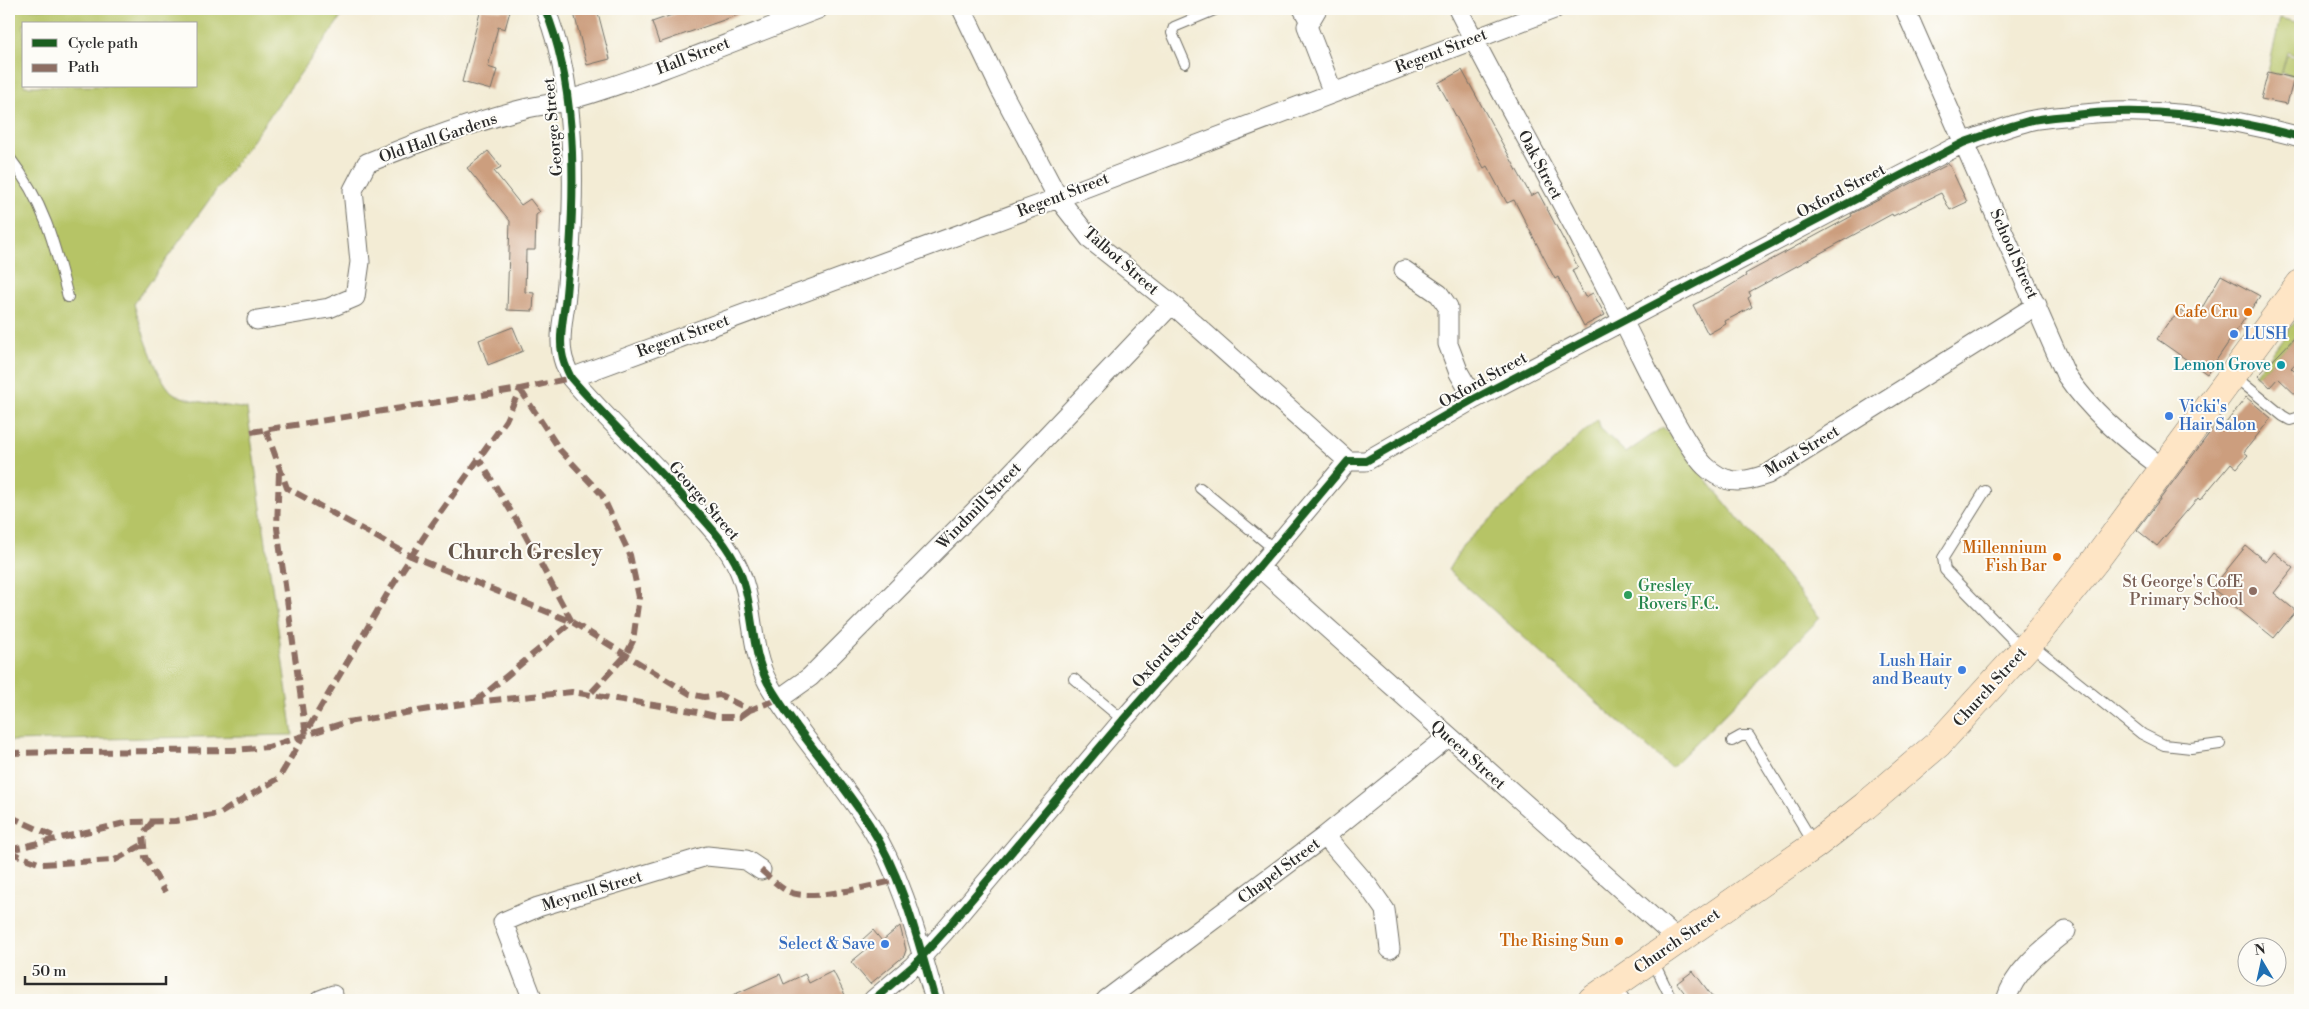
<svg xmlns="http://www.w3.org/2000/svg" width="2309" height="1009" font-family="'Libre Bodoni',serif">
	<rect width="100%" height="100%" fill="#fdfcf7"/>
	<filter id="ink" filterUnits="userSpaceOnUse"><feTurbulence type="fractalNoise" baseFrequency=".02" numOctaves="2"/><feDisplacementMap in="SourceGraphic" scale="10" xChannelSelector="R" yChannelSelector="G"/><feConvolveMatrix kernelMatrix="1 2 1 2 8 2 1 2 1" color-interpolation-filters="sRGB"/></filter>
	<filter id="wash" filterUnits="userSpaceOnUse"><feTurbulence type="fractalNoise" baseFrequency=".0096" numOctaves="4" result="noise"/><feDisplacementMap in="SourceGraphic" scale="20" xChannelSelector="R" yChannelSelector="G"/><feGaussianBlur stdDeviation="1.12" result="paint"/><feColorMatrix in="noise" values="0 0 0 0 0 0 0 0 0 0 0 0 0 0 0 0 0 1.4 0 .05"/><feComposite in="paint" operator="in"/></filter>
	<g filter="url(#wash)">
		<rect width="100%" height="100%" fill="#f3ecd5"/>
		<path fill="#b6c466" stroke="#707848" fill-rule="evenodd" d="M9 9H347L134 304C140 324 157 379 172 392 184 402 231 406 247 409L293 735 9 741ZM24 24H196V86H24Z
			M2280 18 2300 23V57L2287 52 2281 75 2268 72Z
			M2287 55 2299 59 2294 76 2282 73Z
			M2300 315V332L2258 376 2256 374Z
			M1598 419 1600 428 1626 453 1663 427 1820 618 1671 768 1448 570 1463 545Z"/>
		<g id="blocks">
			<path fill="#cc9e7e" d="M481 9 510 11 505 29 498 27 488 67 497 70 491 90 462 82Z
				M573 9H597L610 59 587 65Z
				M689 9H749V11L659 43 652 22Z
				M1462 70 1531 196 1538 192 1578 267 1572 270 1585 297 1593 293 1605 315 1584 326 1558 277 1555 279 1514 200 1507 203 1487 166 1484 168 1438 83Z
				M2268 72 2294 78 2287 104 2261 99Z
				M488 151 501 167 494 171 521 205 530 199 540 212 536 215 535 250H526L525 292 534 293 533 311 507 310 510 221 467 168Z
				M1949 164 1967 202 1950 210 1941 193 1893 216 1892 214 1749 292 1751 296 1748 298 1752 307 1725 321 1726 324 1708 334 1693 305 1723 290 1746 276 1745 274 1852 216 1851 214Z
				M2221 275 2260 296 2207 374 2157 339 2167 324 2181 311 2195 320Z
				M513 327 523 351 488 365 479 340Z
				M2300 332V358L2291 368 2300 377V399L2278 378 2270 387 2258 376Z
				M2246 397 2271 418 2244 452 2248 455 2237 468 2231 463 2200 500 2198 498 2157 546 2137 530 2214 427 2219 432Z
				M2246 546 2266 562 2274 552 2294 568 2274 593 2296 611 2274 638 2212 588Z
				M900 926 906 950 904 956 870 984 851 962 868 948 862 940 873 930 882 941Z
				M833 971 845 995 834 1000H722L780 974 784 984 805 974 809 983Z
				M1693 971 1715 1000H1690L1677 983Z"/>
		</g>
	</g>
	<g filter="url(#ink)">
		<use href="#blocks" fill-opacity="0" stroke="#716f66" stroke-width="1"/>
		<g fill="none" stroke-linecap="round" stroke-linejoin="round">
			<defs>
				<path id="lane" d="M1298 9 1307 26
					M1185 63 1172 33 1174 27 1217 9
					M9 157C44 202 54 242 68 297
					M2234 376 2283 416 2290 420 2300 417
					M1200 488 1274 549
					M1985 491 1943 558 1945 570 2022 649
					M2030 644 2142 734 2164 745 2191 748 2220 744
					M1074 679 1123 720
					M1732 741 1741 736H1749L1814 844
					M1652 959 1672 1000
					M1616 985 1625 1000"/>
				<path id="street" d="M545 9C575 80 575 174 570 250 568 268 567 286 565 304 563 319 559 337 562 353 563 362 567 370 571 378 608 421 650 459 687 501 707 523 727 543 739 570 755 606 749 648 768 683 797 733 838 776 869 824 903 877 918 941 935 1000
					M962 9 1000 88 1058 198 1091 240 1172 304 1348 461
					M1317 9 1307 26 1333 93
					M1458 9C1511 114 1571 215 1623 321 1641 356 1657 391 1677 425 1685 439 1694 455 1705 466 1726 486 1743 483 1768 474L2037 305
					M1905 9 2066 375C2092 413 2128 443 2164 469
					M1404 270 1439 294 1448 307V344L1459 373 1474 399
					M257 320 329 308 355 297 360 262 353 190 367 163C418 142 471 122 524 109 539 105 554 104 569 100 654 75 736 40 818 9
					M571 378 1058 198 1554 9
					M1259 567 1678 940
					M779 699 810 677 981 505 1172 304
					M1325 836 1368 886 1385 910 1390 949
					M320 1000 333 995
					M533 1000 503 922 538 907 707 856 746 860 761 870
					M873 1000 913 966 944 932 1123 720 1259 567 1348 461H1366L1474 399 1963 143C1985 135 2006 127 2028 121 2041 118 2054 117 2066 116 2146 105 2223 116 2300 137
					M1106 1000 1325 836 1448 737
					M2006 1000C2015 970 2042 950 2066 931"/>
				<path id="secondary" d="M1592 1000 1815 845 1865 806 1938 744 2029 644 2098 557 2300 284"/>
			</defs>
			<use href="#lane" stroke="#716f66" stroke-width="12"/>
			<use href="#street" stroke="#716f66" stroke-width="21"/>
			<use href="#secondary" stroke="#716f66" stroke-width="29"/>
			<use href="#lane" stroke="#fff" stroke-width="10"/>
			<use href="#street" stroke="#fff" stroke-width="19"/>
			<use href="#secondary" stroke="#fee5c5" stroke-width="28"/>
			<path stroke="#8d6e63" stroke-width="6" stroke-dasharray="12 6" stroke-linecap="butt" d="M520 389 560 450 602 495 630 555 639 597 633 641 626 655 589 695
				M266 430 287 488 411 556 572 622 690 694 704 697 720 695 750 710 779 699
				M251 432 520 389 571 378
				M279 472 277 528 306 735
				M475 702 572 622 523 531 479 459
				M9 753 234 750 268 747 347 722 475 702 572 692 698 712 719 717H740L750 710
				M9 816 57 838
				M152 822 143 834 145 857 165 892
				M9 850 129 822 175 821 219 814 279 778 389 591 429 529 506 420 520 389
				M9 852 41 864 115 860 144 844
				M761 870C770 878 779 887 789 892 812 902 872 885 898 880"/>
			<defs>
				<path id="cycleway" d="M545 9C575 80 575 174 570 250 568 268 567 286 565 304 563 319 559 337 562 353 563 362 567 370 571 378 608 421 650 459 687 501 707 523 727 543 739 570 755 606 749 648 768 683 797 733 838 776 869 824 903 877 918 941 935 1000
					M873 1000 913 966 944 932 1123 720 1259 567 1348 461H1366L1474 399 1963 143C1985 135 2006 127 2028 121 2041 118 2054 117 2066 116 2146 105 2223 116 2300 137"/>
			</defs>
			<use href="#cycleway" stroke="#fdfcf7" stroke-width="11"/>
			<use href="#cycleway" stroke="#1b5e20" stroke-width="8"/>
		</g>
	</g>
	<g fill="#e8710a" stroke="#fdfcf7" stroke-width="2">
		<circle cx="2248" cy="312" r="5"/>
		<circle cx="2057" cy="557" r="5"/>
		<circle cx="1619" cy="941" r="5"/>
	</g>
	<g fill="#3f7fe0" stroke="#fdfcf7" stroke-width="2">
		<circle cx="2234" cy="334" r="5"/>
		<circle cx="2169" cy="416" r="5"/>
		<circle cx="1962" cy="670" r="5"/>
		<circle cx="885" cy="944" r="5"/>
	</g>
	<circle fill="#0f9aa8" stroke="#fdfcf7" stroke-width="2" cx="2281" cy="365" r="5"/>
	<circle fill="#8d6e63" stroke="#fdfcf7" stroke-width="2" cx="2253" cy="591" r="5"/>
	<circle fill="#2e9e5b" stroke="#fdfcf7" stroke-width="2" cx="1628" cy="595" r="5"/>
	<g text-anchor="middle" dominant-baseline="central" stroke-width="4" stroke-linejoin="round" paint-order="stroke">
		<g font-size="16" fill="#2b2b2b" stroke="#fdfcf7">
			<text transform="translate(1441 51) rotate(-21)">Regent Street</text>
			<text transform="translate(693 56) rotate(-21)">Hall Street</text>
			<text transform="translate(553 127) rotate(-95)">George Street</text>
			<text transform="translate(438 138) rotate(-19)">Old Hall Gardens</text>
			<text transform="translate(1540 165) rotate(62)">Oak Street</text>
			<text transform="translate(1841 191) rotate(-28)">Oxford Street</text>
			<text transform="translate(1063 195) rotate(-21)">Regent Street</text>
			<text transform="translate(2014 254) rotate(66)">School Street</text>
			<text transform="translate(1121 261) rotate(41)">Talbot Street</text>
			<text transform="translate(683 336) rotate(-20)">Regent Street</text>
			<text transform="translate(1483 380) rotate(-29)">Oxford Street</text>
			<text transform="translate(1802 451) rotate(-31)">Moat Street</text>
			<text transform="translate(704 501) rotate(49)">George Street</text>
			<text transform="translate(979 506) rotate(-46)">Windmill Street</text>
			<text transform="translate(1168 649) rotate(-48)">Oxford Street</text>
			<text transform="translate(1990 687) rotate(-48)">Church Street</text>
			<text transform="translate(1468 755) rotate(42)">Queen Street</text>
			<text transform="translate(1279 871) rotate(-37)">Chapel Street</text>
			<text transform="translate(592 891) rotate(-17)">Meynell Street</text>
			<text transform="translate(1677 941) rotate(-35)">Church Street</text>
		</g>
		<g font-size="16" fill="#c56008" stroke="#fdfcf7" text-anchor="end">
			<text x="2238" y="312">Cafe Cru</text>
			<text x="2047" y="548">Millennium<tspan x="2047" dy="18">Fish Bar</tspan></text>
			<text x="1609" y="941">The Rising Sun</text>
		</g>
		<g font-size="16" fill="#366cbe" stroke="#fdfcf7" text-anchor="start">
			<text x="2244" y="334">LUSH</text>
			<text x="2179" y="407">Vicki's<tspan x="2179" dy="18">Hair Salon</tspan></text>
			<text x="1952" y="661" text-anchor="end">Lush Hair<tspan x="1952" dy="18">and Beauty</tspan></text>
			<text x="875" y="944" text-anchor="end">Select &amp; Save</text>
		</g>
		<g font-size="16" fill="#0d838f" stroke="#fdfcf7" text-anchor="end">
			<text x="2271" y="365">Lemon Grove</text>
		</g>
		<g font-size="16" fill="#785e54" stroke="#fdfcf7" text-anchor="end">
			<text x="2243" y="582">St George's CofE<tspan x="2243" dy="18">Primary School</tspan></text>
		</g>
		<g font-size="16" fill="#27864d" stroke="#fdfcf7" text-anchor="start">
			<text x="1638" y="586">Gresley<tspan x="1638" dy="18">Rovers F.C.</tspan></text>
		</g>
		<g font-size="21" font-weight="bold" fill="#635348" stroke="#fdfcf7">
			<text x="525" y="553">Church Gresley</text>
		</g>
	</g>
	<rect width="2309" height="1009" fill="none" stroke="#fdfcf7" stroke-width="30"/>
	<rect x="22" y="22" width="175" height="65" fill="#fdfcf7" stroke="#a9a8a5"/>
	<rect x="32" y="39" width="25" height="8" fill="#1b5e20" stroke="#a9a8a5"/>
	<text x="68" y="48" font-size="15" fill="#2b2b2b">Cycle path</text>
	<rect x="32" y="64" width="25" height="8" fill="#8d6e63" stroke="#a9a8a5"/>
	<text x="68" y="72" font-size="15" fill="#2b2b2b">Path</text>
	<g transform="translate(2262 962) rotate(351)"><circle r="24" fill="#fdfcf7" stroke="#a9a8a5"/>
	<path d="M0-4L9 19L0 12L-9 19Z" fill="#1f6fb2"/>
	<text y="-8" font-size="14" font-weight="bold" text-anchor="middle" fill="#2b2b2b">N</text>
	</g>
	<path d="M25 976v8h141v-8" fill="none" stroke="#2b2b2b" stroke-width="2.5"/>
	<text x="32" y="976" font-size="15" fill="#2b2b2b" stroke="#fdfcf7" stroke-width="4" paint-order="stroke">50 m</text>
</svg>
